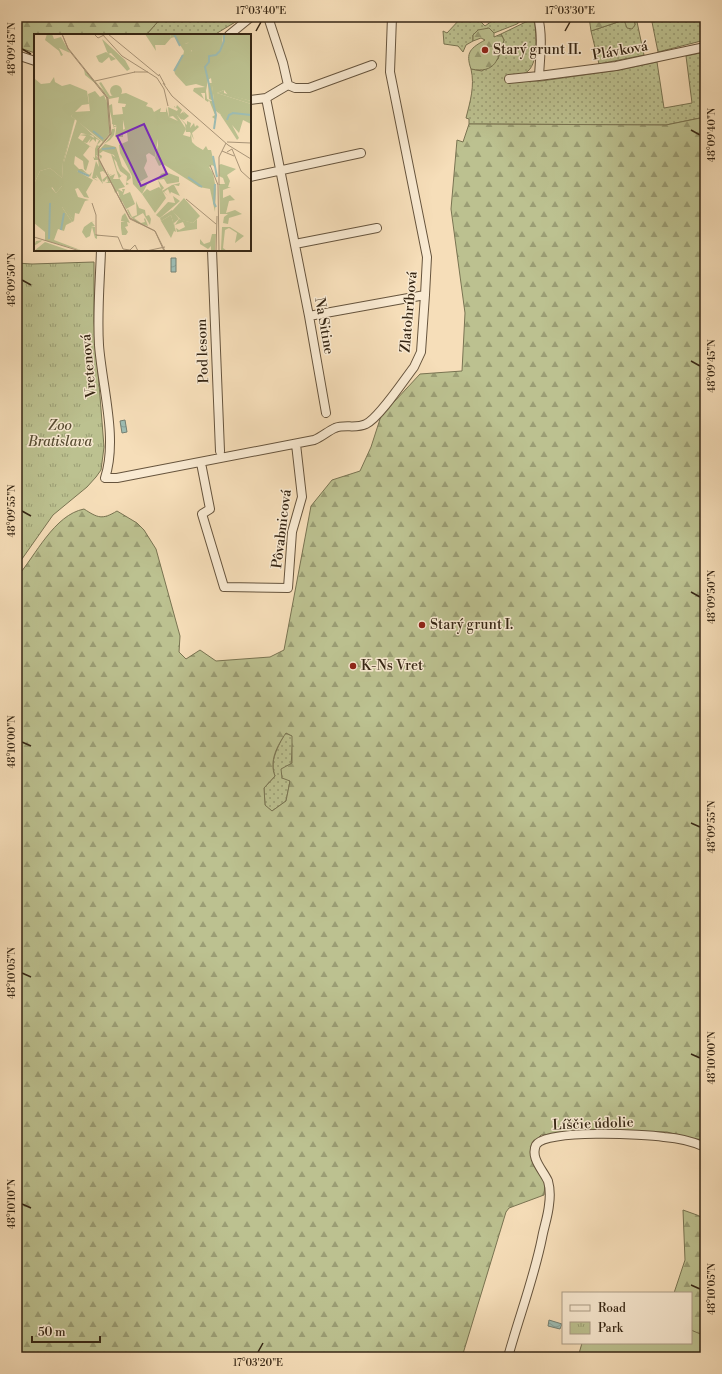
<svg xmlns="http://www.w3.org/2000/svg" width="722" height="1374" font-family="'Libre Bodoni',serif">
	<defs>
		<pattern id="grass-dots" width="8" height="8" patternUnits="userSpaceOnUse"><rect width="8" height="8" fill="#bcc190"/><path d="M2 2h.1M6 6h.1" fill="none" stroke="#9a9d74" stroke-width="1.8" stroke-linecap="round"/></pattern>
		<pattern id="forest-firs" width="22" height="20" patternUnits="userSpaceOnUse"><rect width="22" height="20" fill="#bcc190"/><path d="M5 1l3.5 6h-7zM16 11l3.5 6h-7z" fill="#9a9d74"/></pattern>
		<pattern id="park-tufts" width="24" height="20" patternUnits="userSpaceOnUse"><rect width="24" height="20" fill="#bcc190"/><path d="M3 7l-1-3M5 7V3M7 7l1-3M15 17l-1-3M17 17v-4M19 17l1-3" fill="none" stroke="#9a9d74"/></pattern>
		<pattern id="water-waves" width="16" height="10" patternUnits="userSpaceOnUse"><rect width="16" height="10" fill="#9dbcb3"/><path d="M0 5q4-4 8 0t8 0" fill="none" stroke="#88a199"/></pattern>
	</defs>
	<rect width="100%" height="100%" fill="#f6deb9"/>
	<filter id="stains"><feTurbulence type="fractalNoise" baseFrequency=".005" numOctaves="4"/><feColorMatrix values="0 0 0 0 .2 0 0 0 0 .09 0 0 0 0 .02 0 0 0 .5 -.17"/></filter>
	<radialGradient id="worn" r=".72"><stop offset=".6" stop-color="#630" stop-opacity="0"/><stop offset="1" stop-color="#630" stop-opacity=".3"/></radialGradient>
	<path fill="url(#grass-dots)" stroke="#797452" d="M162 17H227L237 21 214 35H146Z
		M476 17 485 26C497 16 511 17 526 17L517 24 494 33 488 28 473 35V41L466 45 463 52 458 46 444 44 443 31 447 33 461 18Z
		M634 17H636L644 55 599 64 591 31 624 20 635 25Z
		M651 17H705V40L658 52Z
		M534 18C536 30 539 62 528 71 523 76 512 75 506 76V81H541L619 70 657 62 664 108 692 103 686 56 705 52V117L666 125 469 124V119L466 118C470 102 475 86 471 69L482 71 498 59 504 40 501 34Z
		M285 733 293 736 290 781 286 801 272 811 265 806 264 788 275 776C269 761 278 747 285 733Z"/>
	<path fill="url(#forest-firs)" stroke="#797452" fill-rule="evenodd" d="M17 17H162L146 35H35V53L17 47Z
		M589 17H634L635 25 632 29 627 28 624 20 591 31Z
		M489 28 494 33V37L501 34 504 40C498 59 496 74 471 69 465 52 471 48 485 40L481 38 473 41V35L478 30Z
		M705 117V1142L667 1132 590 1130 541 1135 532 1144 545 1183 544 1195 509 1208 506 1212 462 1357H17V577C36 555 54 515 84 509 98 518 102 520 117 511L137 523 144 530 156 549 180 636 179 652 186 659 200 650 216 661 270 657 284 650 311 506 332 480 360 471 371 447 381 416 420 374 462 371 465 313 451 209 457 140 463 142 469 124 666 125ZM286 733 292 736V763L281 769 282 778 290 781 286 801 272 811 265 805 264 788 275 776C269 761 277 746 286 733Z
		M683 1210 697 1215 705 1219V1326C702 1331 705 1349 705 1357L691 1343V1293H674L685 1260Z"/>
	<path fill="url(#park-tufts)" stroke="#797452" d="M94 262V321L104 447 101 470 96 477 87 487 53 515 17 566V263L32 264Z"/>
	<path fill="#bcc190" stroke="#797452" d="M691 1330 705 1336V1357H578L582 1343H691Z"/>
	<path fill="url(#water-waves)" stroke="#748073" d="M171 258H176V272H171Z
		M125 420 127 432 122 433 120 421Z
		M549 1320 562 1324 560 1329 548 1326Z"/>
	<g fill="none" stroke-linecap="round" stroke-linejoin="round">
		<defs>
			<path id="street" d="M268 17 283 63 288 85
				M538 17C543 36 540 57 539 76
				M229 35 251 17
				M17 55 35 61
				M509 79 539 76 616 66 705 47
				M266 98 309 316 326 413
				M250 100 266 98 288 85 295 88H309L372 65
				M250 177 361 153
				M295 244 377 228
				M101 250C100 281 97 313 99 345 102 386 118 439 105 478H117L314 440C322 437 328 431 335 428 345 424 356 429 366 424 379 418 404 380 414 367L421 352 425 295 427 257 390 72 392 17
				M212 250 220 451
				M309 316 425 295
				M201 463 210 509 202 514 224 587 288 588 292 532 302 497 296 444
				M508 1357C519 1317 534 1278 542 1238 544 1227 548 1216 549 1205 550 1198 550 1188 548 1181 543 1170 530 1158 536 1145 544 1129 645 1134 664 1137 678 1138 692 1141 705 1147"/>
		</defs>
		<use href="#street" stroke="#66543d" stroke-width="10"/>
		<use href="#street" stroke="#f9ead2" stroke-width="8"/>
	</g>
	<path fill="none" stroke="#362614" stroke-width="1.5" d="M256 31 261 22M565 31 570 22M22 49 31 54M691 130 700 135M22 280 31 285M691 361 700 366M22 511 31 516M691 592 700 597M22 742 31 746M691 823 700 827M22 973 31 977M691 1054 700 1058M22 1204 31 1208M691 1285 700 1289M258 1352 263 1343"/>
	<g fill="#8f2418" stroke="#f9ead2" stroke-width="1.5">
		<circle cx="485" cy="50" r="4"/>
		<circle cx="422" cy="625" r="4"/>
		<circle cx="353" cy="666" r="4"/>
	</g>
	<g text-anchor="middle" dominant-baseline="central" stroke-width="3" stroke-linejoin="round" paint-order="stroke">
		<g font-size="14" fill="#362614" stroke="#f9ead2" text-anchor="start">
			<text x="493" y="50">Starý grunt II.</text>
			<text x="430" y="625">Starý grunt I.</text>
			<text x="361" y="666">K-Ns Vret</text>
		</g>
		<g font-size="14" fill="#362614" stroke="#f9ead2">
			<text transform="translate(620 51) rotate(-10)">Plávková</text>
			<text transform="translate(409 312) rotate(-85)">Zlatohríbová</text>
			<text transform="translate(324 326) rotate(80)">Na Sitine</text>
			<text transform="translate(203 351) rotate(-92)">Pod lesom</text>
			<text transform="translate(89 366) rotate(-95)">Vretenová</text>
			<text transform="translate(282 529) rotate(-83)">Pôvabnicová</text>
			<text transform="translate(593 1124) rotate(-2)">Líščie údolie</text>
		</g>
		<g font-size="14" font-style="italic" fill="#584d33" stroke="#f9ead2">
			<text x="60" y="426">Zoo<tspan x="60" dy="16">Bratislava</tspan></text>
		</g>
	</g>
	<g transform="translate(34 34)">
		<rect width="217" height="217" fill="#f6deb9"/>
		<path d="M13 0H18L20 5 27 3 36 19 25 14 29 21 27 22 25 17 11 6ZM111 0H136L137 4 131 11H121L122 17ZM50 35 71 58 74 65V72L78 70 80 92H86L80 93 81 96 80 101 76 106 70 110 76 103 78 95H80L75 73V74L76 87 75 90 76 96V101L73 105 68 110 65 114 64 113V122L62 121 72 140 69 137 66 138 68 146 74 141 73 136 75 141 78 140 75 142 74 141V143L81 140 79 145H85L77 120 83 125 85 137 83 128 80 125 83 136 87 142 90 140 85 144 91 153 84 155 89 158 88 155H91L89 161 96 158 101 170 92 175 88 167 87 169 84 157 81 159 78 149H71L74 148 73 144 70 148 68 146 69 150 62 141 63 144H60L64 147 58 144 62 127 65 133 64 126H60V125L59 123 61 124V115L65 106 62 105V108L59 105 55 109 57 104 53 109 48 108 52 102 45 101 54 100 60 104 59 101 67 107 63 111 65 112 76 100 72 63 66 53 51 41ZM190 56V59L217 67V70L183 59ZM143 71 148 76 146 80 149 78 151 81 149 77 155 82 150 86 147 85 153 91V87L157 89 156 94 160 89 161 93 163 91 165 93 158 99 160 106 156 98H152L151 90 143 81 135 83 134 73 143 77 144 75 140 73V72L142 74ZM41 85 30 128V172L40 187 38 188 28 173V152L22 159 18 153 11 167 0 158V150L6 137 16 134 28 144 29 128ZM124 146 130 154 128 156 132 164 121 179 108 160 113 155 116 157 125 153 127 155ZM138 176 145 185 140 189 142 198 137 181 127 187 126 184ZM61 187 58 188 61 192H57L61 193V200L67 202H63V205L61 204 58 193 56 202 52 204 48 198 50 193 57 188Z" fill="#bcc190"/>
		<path d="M157 0H189L188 12 190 0H217V67L194 61 190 56 183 59 217 70V90L209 86 205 99 198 91 205 104 203 106 184 77 187 81 182 77 181 85 178 83 181 81 175 66 174 68 171 66V59H167L170 65 159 57 160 54 171 53 162 50 152 52 141 40 140 36 148 21 158 17 150 10 154 9ZM177 44 180 67H177L173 65 172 57 174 46ZM0 36 1 45 7 50 16 49 20 43 21 48 28 52 36 50 53 57 55 70 48 71 37 82 41 85 29 128 28 144 16 134 6 137 0 150ZM71 46 67 48 76 62 92 59 114 69 112 72 118 74 120 78 127 74 126 78H132V73L135 83 144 87 138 81H143L152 95 149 101 156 103 157 99 158 108 162 112 169 116 172 112 174 116H177L181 133 178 131 175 133 124 105 121 123 115 119 112 121 113 127 110 134 114 143 104 149 106 152 114 149 108 160 99 150 98 142 86 119 85 111 94 107 93 98 88 99V96L91 95 89 86 85 90 84 88 83 92 78 90 79 81 89 80 88 73H91L92 70 84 69 85 63 75 65 65 49ZM43 86 60 102 47 99 44 104 60 115 61 124 60 115 56 112 49 121 55 127 52 137 50 135 49 127 41 122 40 130 45 135H48L55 141 58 138 56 143 52 139 43 137 59 146 52 158 55 164 50 163 44 154 41 155 44 163 55 166 51 167 45 180 41 179 40 187 30 173V128ZM73 108 71 110 82 113 88 132 96 140 97 144 92 148 95 150 92 151 93 142 86 137 80 121 69 117 65 120 68 122 67 125 64 119 65 116ZM187 130 202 135 193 141 196 147 194 153H197L189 156V164L196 161 201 166 195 167 192 179 201 176 208 180 195 184 194 190 189 189 190 183 194 180H186L185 150H191L189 144 185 142V131ZM132 138 145 143V148L133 150 130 145 123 146 127 140ZM12 148 22 159 28 152V173L38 188 32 191 30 197 24 195 20 206 49 217 9 206 0 212 2 207 11 206V198L0 189V158L10 163 13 155 10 157 9 154ZM139 162 146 167 126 184 122 181 134 168 141 169ZM145 185 159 189 163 185V195L143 198 142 194 145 196 151 193 149 188 141 191ZM188 193H196L210 202 201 209 203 199 195 194 191 196 189 214 193 217 187 216ZM178 200H182L181 217H177V212L174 215 166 210V205L170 210 176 208ZM11 208 34 216 36 217H0Z" fill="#bcc190" fill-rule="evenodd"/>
		<path d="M150 164 166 182 159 189 147 186 138 177Z" fill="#bcc190"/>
		<path d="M72 18 82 25 77 27 75 23 68 29 65 28 62 22ZM174 49H178L180 67 175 65ZM123 77 129 85 143 89 147 102 178 123V130L175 133 179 139 182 155 181 178 176 155 165 153 129 130 125 132 121 124 124 111ZM146 149 145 152 140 151 146 162 137 158 136 160 134 155 130 158 134 162 128 157 138 151ZM102 167 105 174 111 176 112 182 115 181 117 185 116 191 109 179 100 184 107 189 111 188 110 185 111 184 114 192 103 189 96 182 93 176 94 175 98 183 103 181ZM91 179 96 189 93 188 94 192 91 193 94 198 92 201H88L87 194V188L91 187H87L88 182Z" fill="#bcc190"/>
		<path d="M136 0H157L158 7 151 10 157 14V19L149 22 150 17 141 3 137 4ZM68 5 91 26 96 35 93 37 77 19 74 20ZM61 57 66 63 70 61 73 69 76 99 69 108 37 82 40 78 56 77 54 60ZM137 181 142 198 140 197 137 204 127 187Z" fill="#bcc190"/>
		<path d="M76 57a6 6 0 1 1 12 0a6 6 0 1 1-12 0ZM89 86V103H81L83 88Z" fill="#bcc190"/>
		<path fill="none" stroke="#9dbcb3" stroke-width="2" d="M140 0 146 12M140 37 149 21M193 86 195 81 199 79 217 81M180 95 182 81 171 33 175 28V22L182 21 186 17 190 7V0M59 97 69 105M68 115 81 114M179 122 183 143M44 137 55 142M154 143 168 153M181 150 180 169 182 173M27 196 30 179M15 205 16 169"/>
		<path fill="none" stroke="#a99477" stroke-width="1" d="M28 0 34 15 73 64 76 100 64 115 65 125 96 185 121 197 130 217M28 0 34 14 74 64 77 100 65 114 64 124 96 184 121 197 131 217M60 0 64 4 72 0M68 0 88 22 123 44 130 55 134 72M74 0 125 42M100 38H114M125 40 131 51M61 47 101 38M129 49 138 62 194 111 217 125M193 108 217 109M188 117 200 122M193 118 198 115 207 137 217 146M176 131 184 151 185 217M185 151V123L192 109M152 165 182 190M58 169 62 181V201L84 203 89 215 96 216 101 211 104 217M0 203 46 217M112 217 131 213M182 217 183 182"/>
		<path fill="#7b2cbf" fill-opacity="0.15" stroke="#7b2cbf" stroke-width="2" d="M110 90 133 140 107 152 83 102Z"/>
		<rect width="217" height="217" fill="none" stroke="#362614" stroke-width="2"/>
	</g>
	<rect width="722" height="1374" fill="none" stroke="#f6deb9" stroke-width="44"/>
	<rect x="562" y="1292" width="130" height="52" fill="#f9ead2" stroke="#ab9c86"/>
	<rect x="570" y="1305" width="20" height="6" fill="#f9ead2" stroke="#ab9c86"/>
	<text x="598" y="1312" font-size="12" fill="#362614">Road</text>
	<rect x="570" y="1322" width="20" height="12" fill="url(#park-tufts)" stroke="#ab9c86"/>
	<text x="598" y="1332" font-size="12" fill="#362614">Park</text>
	<path d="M32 1336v6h68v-6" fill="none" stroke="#362614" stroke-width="2"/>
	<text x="38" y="1336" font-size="12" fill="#362614" stroke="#f9ead2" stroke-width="3" paint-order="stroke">50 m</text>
	<rect x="22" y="22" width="678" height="1330" fill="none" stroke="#362614" stroke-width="1.5"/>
	<g font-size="10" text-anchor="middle" fill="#362614">
		<text x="261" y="14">17°03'40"E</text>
		<text x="570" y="14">17°03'30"E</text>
		<text transform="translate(11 49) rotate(-90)" y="4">48°09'45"N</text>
		<text transform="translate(711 135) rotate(-90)" y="4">48°09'40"N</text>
		<text transform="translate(11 280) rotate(-90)" y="4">48°09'50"N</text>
		<text transform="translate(711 366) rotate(-90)" y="4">48°09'45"N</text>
		<text transform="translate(11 511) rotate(-90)" y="4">48°09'55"N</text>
		<text transform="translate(711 597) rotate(-90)" y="4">48°09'50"N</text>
		<text transform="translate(11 742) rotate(-90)" y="4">48°10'00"N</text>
		<text transform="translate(711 827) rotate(-90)" y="4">48°09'55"N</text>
		<text transform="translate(11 973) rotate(-90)" y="4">48°10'05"N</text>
		<text transform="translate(711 1058) rotate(-90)" y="4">48°10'00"N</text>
		<text transform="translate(11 1204) rotate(-90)" y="4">48°10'10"N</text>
		<text transform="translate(711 1289) rotate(-90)" y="4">48°10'05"N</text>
		<text x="258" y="1366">17°03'20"E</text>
	</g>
	<rect width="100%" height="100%" filter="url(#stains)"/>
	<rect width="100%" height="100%" fill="url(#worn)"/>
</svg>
